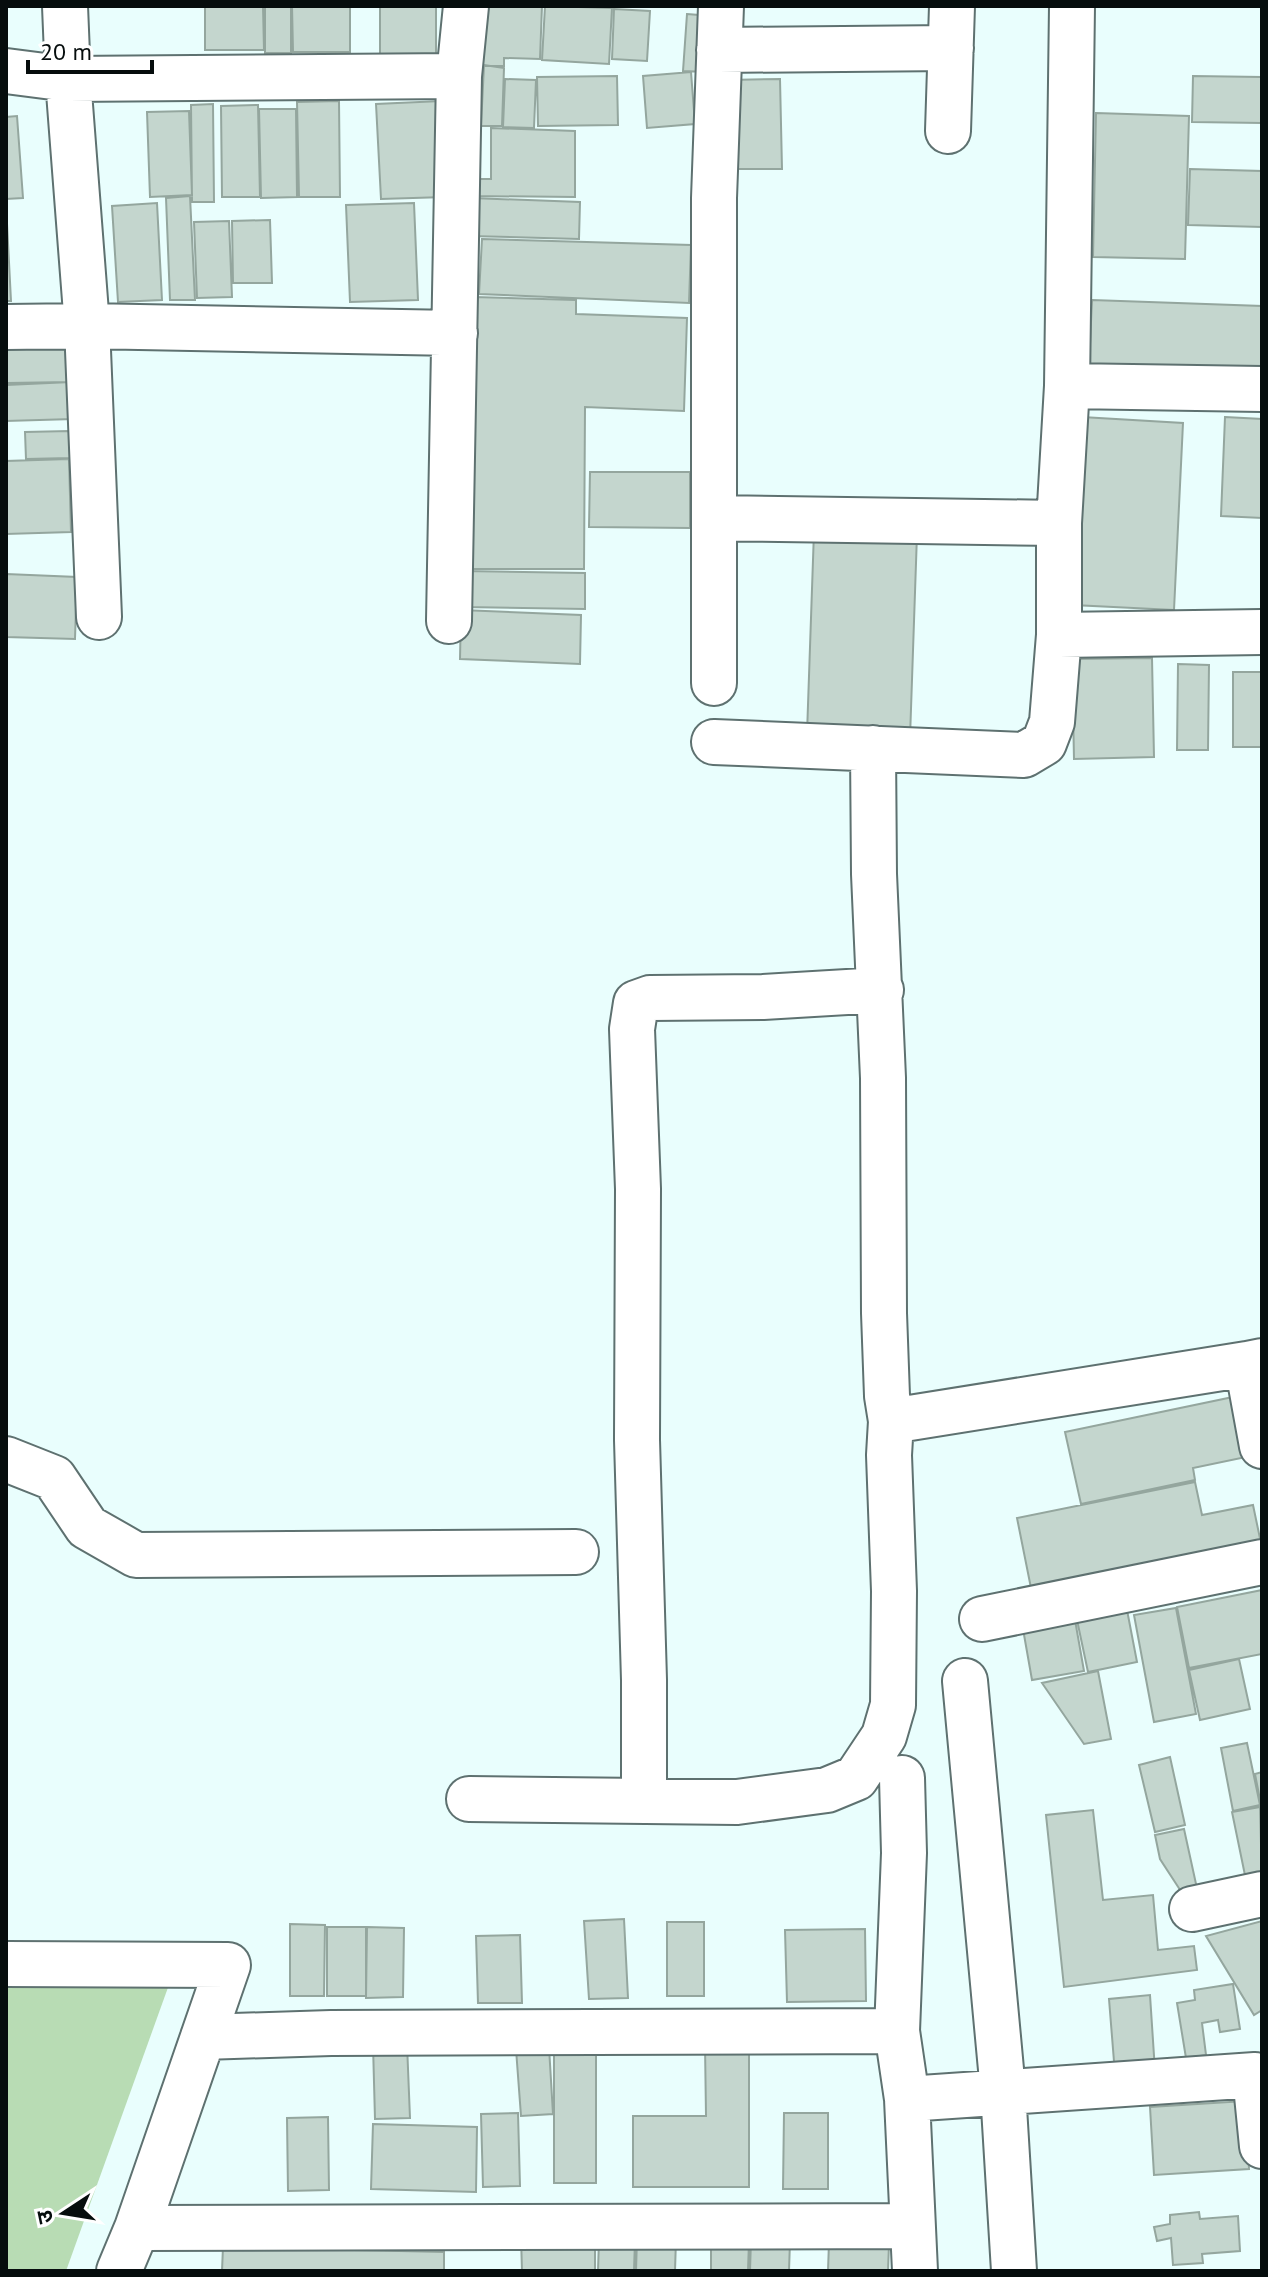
<svg xmlns="http://www.w3.org/2000/svg" width="1268" height="2277" font-family="'PT Sans','Noto Sans Devanagari',sans-serif">
	<rect width="100%" height="100%" fill="#e9fefd"/>
	<path fill="#b8dcb4" d="M175 1968 66 2271H6V1969Z"/>
	<path fill="#c4d6ce" stroke="#94a69e" stroke-width="2" d="M205 6H263L264 50H205Z
		M265 6H291V53H265Z
		M292 6H350V52H293Z
		M380 6H436V55L380 56Z
		M479 6H542L540 59 504 58V66H477Z
		M545 6 612 8 609 64 542 60Z
		M614 9 650 11 647 61 612 59Z
		M687 14 711 16 707 72 683 71Z
		M484 65 504 68 502 126H481Z
		M691 72 695 124 647 128 643 76Z
		M617 76 618 125 538 126 537 77Z
		M1193 76 1262 77V123L1192 122Z
		M505 79 536 80 534 128 503 127Z
		M780 79 782 169H729L727 80Z
		M339 101 340 197H299L297 102Z
		M441 101 445 197 381 199 376 104Z
		M213 104 214 202H192L191 105Z
		M258 105 260 197H222L221 106Z
		M259 109H296L297 197 261 198Z
		M189 111 192 195 150 197 147 112Z
		M1096 113 1189 116 1185 259 1093 257Z
		M17 116 23 198 6 199V117Z
		M491 128 575 131V197L468 196 469 179H491Z
		M1190 169 1262 171V227L1188 225Z
		M190 196 195 300H170L166 198Z
		M471 198 580 202 579 239 469 236Z
		M157 203 162 300 118 302 112 206Z
		M414 203 418 300 350 302 346 205Z
		M6 204 11 301H6Z
		M270 220 272 283H233L232 221Z
		M229 221 232 297 197 298 194 222Z
		M482 239 691 245 689 303 479 294Z
		M474 297 576 300V314L687 318 684 411 585 407 584 569H471Z
		M1092 300 1262 306V373L1089 366Z
		M70 346 71 382 7 383 6 348Z
		M71 382 73 419 6 421V385Z
		M1082 417 1183 423 1174 610 1073 605Z
		M1225 417 1262 419V518L1221 516Z
		M69 431 70 458 26 459 25 432Z
		M69 459 71 532 6 534V461Z
		M590 472H690V528L589 527Z
		M814 531 917 534 910 738 807 734Z
		M463 571 585 573V609L463 607Z
		M6 574 77 577 75 639 6 637Z
		M461 610 581 615 580 664 460 659Z
		M1152 658 1154 757 1074 759 1072 659Z
		M1178 664 1209 665 1208 750H1177Z
		M1233 672H1262V747H1233Z
		M1233 1397 1246 1457 1193 1468 1195 1480 1081 1504 1065 1432Z
		M1195 1482 1202 1515 1253 1505 1262 1548 1033 1598 1017 1518Z
		M1262 1590V1654L1189 1668 1177 1607Z
		M1176 1608 1196 1714 1154 1722 1134 1615Z
		M1127 1610 1137 1662 1088 1672 1077 1620Z
		M1075 1620 1084 1671 1032 1680 1023 1629Z
		M1239 1659 1250 1709 1200 1720 1189 1670Z
		M1098 1671 1111 1739 1084 1744 1042 1683Z
		M1247 1743 1260 1805 1233 1811 1221 1748Z
		M1170 1757 1185 1825 1155 1832 1139 1765Z
		M1262 1772V1804L1261 1805 1255 1774Z
		M1260 1807 1262 1882 1247 1885 1232 1812Z
		M1093 1810 1103 1900 1153 1895 1158 1950 1194 1946 1197 1970 1064 1987 1046 1815Z
		M1184 1829 1198 1893 1184 1896 1160 1859 1155 1835Z
		M624 1919 628 1998 589 1999 584 1921Z
		M1262 1921V2010L1254 2015 1206 1936Z
		M667 1922H704V1996H667Z
		M290 1924 325 1925 324 1996H290Z
		M327 1927H366V1996H327Z
		M367 1927 404 1928 403 1997 366 1998Z
		M865 1929 866 2001 787 2002 785 1930Z
		M520 1935 522 2003H478L476 1936Z
		M1233 1984 1240 2029 1220 2032 1218 2020 1202 2023 1206 2055 1186 2058 1177 2003 1195 2000 1194 1990Z
		M1150 1995 1155 2071 1115 2074 1109 1999Z
		M407 2044 410 2118 375 2119 373 2045Z
		M554 2044H596V2183H554Z
		M749 2044V2187H633V2116H706L705 2045Z
		M549 2047 553 2114 521 2116 516 2049Z
		M1245 2101 1249 2169 1154 2175 1150 2107Z
		M518 2113 520 2186 483 2187 481 2114Z
		M784 2113H828V2189H783Z
		M328 2117 329 2190 288 2191 287 2118Z
		M373 2124 477 2127 476 2192 371 2189Z
		M1199 2212 1200 2219 1238 2216 1240 2251 1202 2254 1203 2263 1173 2265 1171 2238 1157 2241 1154 2227 1170 2224V2215Z
		M595 2236V2271H522L521 2237Z
		M637 2238 676 2239 675 2271H636Z
		M599 2239 635 2240 634 2271H598Z
		M751 2239 790 2241 789 2271H750Z
		M711 2240 749 2241 748 2271H711Z
		M829 2242 889 2244 888 2271H828Z
		M223 2247 444 2252V2271H222Z"/>
	<g fill="none" stroke-linecap="round" stroke-linejoin="round">
		<defs>
			<path id="street" d="M65 6 68 79 87 326 99 617
				M1072 6 1067 386 1059 523V635L1262 632
				M719 50 951 48
				M6 71 68 79 459 76
				M948 131 952 6
				M6 327 87 326 455 333
				M1067 386 1262 389
				M714 518 1059 523
				M449 621 459 76 466 6
				M714 683V198L721 6
				M714 742 1024 755 1044 743 1052 722 1059 635
				M873 748 874 874 883 1078 884 1313 887 1396 891 1421
				M1262 1361 1247 1364 1262 1446
				M6 1459 54 1478 87 1527 136 1555 576 1552
				M982 1619 1262 1562
				M965 1681 1003 2091 1014 2271
				M902 1778 904 1853 897 2031 907 2099 915 2271
				M469 1799 737 1802 827 1790 856 1778 884 1736 893 1705 894 1591 889 1455 891 1421 1247 1364
				M644 1801V1680L637 1440 638 1189 632 1029 636 1003 650 998 763 997 881 990
				M1192 1909 1262 1894
				M6 1964 228 1965 137 2228 119 2271
				M203 2037 331 2033 897 2031
				M907 2099 1255 2075 1262 2146
				M137 2228 911 2226"/>
		</defs>
		<use href="#street" stroke="#5e7170" stroke-width="48"/>
		<use href="#street" stroke="#fff" stroke-width="44"/>
	</g>
	<rect width="1268" height="2277" fill="none" stroke="#060d0d" stroke-width="16"/>
	<g transform="translate(64 2213) rotate(258)" stroke="#ffffff" stroke-width="6" paint-order="stroke">
	<path d="M0-6L14 30L0 20L-14 30Z" fill="#060d0d"/>
	<text y="-12" font-size="22" font-weight="bold" text-anchor="middle" fill="#060d0d">उ</text>
	</g>
	<path d="M28 60v12h124v-12" fill="none" stroke="#060d0d" stroke-width="4"/>
	<text x="40" y="60" font-size="24" fill="#060d0d" stroke="#ffffff" stroke-width="6" paint-order="stroke">20 m</text>
</svg>
